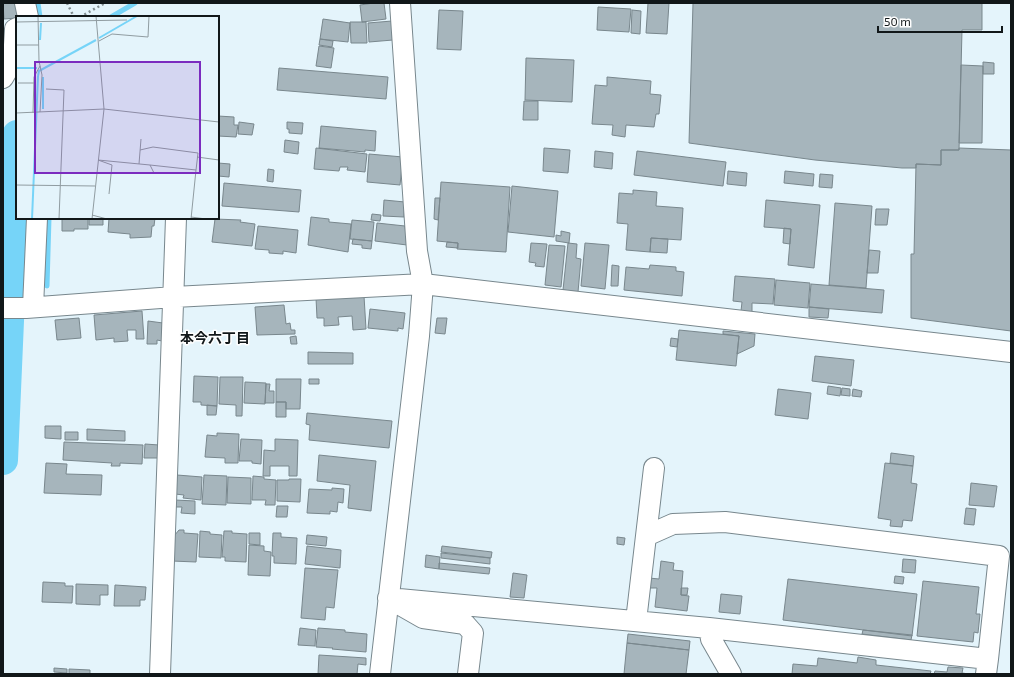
<svg xmlns="http://www.w3.org/2000/svg" width="1014" height="677" font-family="'Exo 2','Noto Sans JP',sans-serif">
	<rect width="100%" height="100%" fill="#e4f4fb"/>
	<g fill="none" stroke-linecap="round" stroke-linejoin="round">
		<path stroke="#76d4f8" stroke-width="5" d="M38 3 40 17
			M111 17 135 3
			M47 286 49 218"/>
		<path stroke="#76d4f8" stroke-width="30" d="M3 460 17 135"/>
	</g>
	<path fill="#a6b5bc" stroke="#79878d" d="M3 3H17V18L4 19Z
		M374 3H384L386 19 362 22 360 5Z
		M648 3H669L667 34 646 33Z
		M693 3H982V30H962L959 150H941V165L916 164V168H902L815 160 689 143Z
		M598 7 631 9 629 32 597 30Z
		M439 10 463 11 461 50 437 49Z
		M632 10 641 11 640 34 631 33Z
		M323 19 350 23 348 42 320 39Z
		M392 21 393 40 369 42 368 23Z
		M350 22H366L367 43H351Z
		M320 39 333 41 332 47 319 45Z
		M319 46 334 48 331 68 316 66Z
		M526 58 574 60 572 102 525 100Z
		M983 62 994 63V74H983Z
		M961 65 983 66 982 143H959Z
		M279 68 388 77 386 99 277 90Z
		M607 77 651 81 650 94 661 95 659 114H656L654 127 626 125 625 137 612 135 613 125 592 124 595 85 607 86Z
		M524 101H538V120H523Z
		M218 116 234 117V125H238L236 137 218 136Z
		M239 122 254 124 252 135 238 134Z
		M287 122 303 123 302 134 289 133V129H287Z
		M321 126 376 131 375 151 365 150V152L319 148Z
		M285 140 299 142 298 154 284 152Z
		M316 148 367 154 365 172 347 170 348 167H340L339 171 314 169Z
		M544 148 570 150 568 173 543 171Z
		M959 148 1011 150V331L911 318V254H914L916 164 941 165V150H959Z
		M595 151 613 153 612 169 594 167Z
		M637 151 726 162 723 186 634 175Z
		M369 154 403 157 400 185 367 182Z
		M218 163 230 164 229 177 218 176Z
		M268 169 274 170 273 182 267 181Z
		M728 171 747 173 746 186 727 184Z
		M785 171 814 174 813 186 784 183Z
		M820 174 833 175 832 188 819 187Z
		M441 182 510 187 506 252 457 249 458 243 437 241Z
		M224 183 301 190 299 212 222 206Z
		M512 186 558 191 554 237 508 232Z
		M633 190 657 192 656 206 683 208 681 240 651 238 650 252 626 250 628 224 617 223 619 193 633 194Z
		M435 198H440L438 220 434 219Z
		M384 200 405 202 404 217 383 216Z
		M766 200 820 205 814 268 788 265 791 229 764 227Z
		M835 203 872 206 866 288 829 285Z
		M876 209H889L887 225H875Z
		M372 214 381 215 380 221 371 220Z
		M311 217 329 219V222L351 224 348 252 308 245Z
		M62 218H88V229H74V231H62Z
		M89 218H103V225H89Z
		M109 218H155L154 226H152L151 237 130 238V234L108 232Z
		M215 219 241 220 240 222 255 224 252 246 212 242Z
		M352 220 374 222 372 241 350 239Z
		M377 223 405 226 407 245 375 241Z
		M258 226 298 230 296 253 283 251V254L269 253V250L255 249Z
		M784 228 791 229 790 244 783 243Z
		M561 231 570 233 569 243 556 241V235L561 236Z
		M651 238 668 239 667 253 650 252Z
		M353 239 372 241 371 249 362 248V245L352 244Z
		M447 242 458 243V248L446 247Z
		M531 243 547 244 544 267 535 266 536 263 529 262Z
		M568 243 577 244 576 258 581 259 578 292 563 290Z
		M585 243 609 245 605 289 581 286Z
		M549 245 565 246 561 287 545 285Z
		M869 250 880 251 878 273H867Z
		M612 265 619 266 618 286H611Z
		M650 265 676 267V271L684 272 682 296 624 290 626 267 649 269Z
		M735 276 775 279 773 304 752 303V312L741 311 742 302 733 301Z
		M776 280 810 283 808 308 774 305Z
		M811 284 884 290 882 313 809 307Z
		M364 296 366 329 353 330 352 316 338 317 339 325 324 326V318H317L316 298Z
		M284 305 286 324 290 323 291 330H295V334L257 335 255 307Z
		M809 307 829 309 828 318 809 317Z
		M370 309 405 313 403 329 398 328V331L368 328Z
		M142 311 144 339H136V330H127L128 341 114 342V338L96 340 94 315Z
		M79 318 81 338 57 340 55 320Z
		M437 318H447L445 334 435 333Z
		M148 321 163 323 162 341 157 340V344H147Z
		M679 330 739 336 736 366 676 360Z
		M723 331 755 334 754 346 737 354 739 336 723 334Z
		M296 336 297 344H291L290 337Z
		M671 338 678 339 677 347 670 346Z
		M308 352 353 353V364H308Z
		M815 356 854 360 851 386 812 381Z
		M194 376 218 377 217 406 201 405V402H193Z
		M220 377H243L242 416H236V405L219 404Z
		M276 379H301L300 409H286V402H276Z
		M309 379H319V384H309Z
		M245 382 266 383 265 404 244 403Z
		M266 384H270L269 391H274V403H265Z
		M828 386 841 388 840 396 827 394Z
		M842 388 850 389V396L841 395Z
		M778 389 811 393 808 419 775 415Z
		M853 389 862 391 861 397 852 396Z
		M276 402H286V417H276Z
		M207 405 217 406 216 415H207Z
		M307 413 392 421 389 448 309 440 310 425 306 424Z
		M45 426H61V439L45 438Z
		M87 429 125 431V441L87 440Z
		M65 432H78V440H65Z
		M217 433 239 434 238 463H225V458L205 457 207 435 217 436Z
		M241 439 262 440 261 464 252 463V461H239Z
		M275 439 298 440 297 476H289V466H270V476H263L264 450 275 451Z
		M64 442 143 445 142 464 120 463V466H111L112 463 63 460Z
		M145 444 159 445 158 458H144Z
		M891 453 914 456 913 466 890 463Z
		M319 455 376 461 371 511 348 508 350 485 317 481Z
		M46 463 67 464 66 474 102 475 101 495 44 493Z
		M885 463 913 466 911 483 917 484 912 521 903 520 902 527 890 526 891 520 878 518Z
		M177 475 202 477 201 500 183 498 184 495 175 494Z
		M204 475 227 476 226 505 202 504Z
		M253 476 264 477V479L276 480 275 505H265L266 500H252Z
		M228 477 251 478V504L227 503Z
		M289 479H301L300 502 277 501V480H289Z
		M971 483 997 486 994 507 969 505Z
		M332 488 344 489 343 503 338 502 337 512 330 511V514L307 513 309 489 332 490Z
		M175 500 195 501V514L181 513 182 507H175Z
		M277 506H288L287 517H276Z
		M966 508 976 509 974 525 964 524Z
		M179 530H184V533L198 534 196 562 172 561 174 536Z
		M200 531 210 532V534L222 535 221 558 199 557Z
		M224 531H232V533L247 534 246 562 225 561V557H222Z
		M249 533H260V545L249 544Z
		M273 533H281V537L297 538 296 564 274 563V556H272Z
		M307 535 327 537 326 546 306 544Z
		M617 537 625 538 624 545 617 544Z
		M249 545 264 546V551L271 552 270 576 248 575Z
		M307 546 341 550 340 568 305 564Z
		M442 546 492 552 491 558 441 552Z
		M441 553 490 558V564L441 558Z
		M426 555 440 557 439 569 425 567Z
		M903 559 916 560 915 573 902 572Z
		M661 561 674 563 673 570 683 571 681 595 689 596 687 611 655 607 657 588H648L649 578 659 579Z
		M439 563 490 568 489 574 439 569Z
		M305 568 338 570 334 608 326 607 325 620 301 618Z
		M513 573 527 575 524 598 510 597Z
		M895 576 904 577 903 584 894 583Z
		M788 579 917 594 912 636 783 620Z
		M923 581 979 587 976 614H980L978 633 974 632 973 642 917 636Z
		M43 582 65 583V586H73L72 603 42 602Z
		M76 584 108 585V595H100V605L76 604Z
		M115 585 146 587 145 600H140V606H114Z
		M681 588H688L687 595H681Z
		M721 594 742 596 740 614 719 612Z
		M300 628 316 630 315 646 298 645Z
		M318 628 345 630V632L367 634 366 652 332 649 333 648 316 647Z
		M863 630 912 635 911 640 862 634Z
		M628 634 690 641 689 650 627 643Z
		M627 643 689 650 686 674H624Z
		M319 655 366 658V665L358 664 357 674H318Z
		M858 657 876 660V665L931 671 930 674H792L793 664 817 666 818 658 857 663Z
		M948 667 963 668 962 673 969 674H934L935 671 947 672Z
		M54 668 67 669V673L54 672Z
		M69 669 90 670V674H69Z"/>
	<g fill="none" stroke-linecap="round" stroke-linejoin="round">
		<defs>
			<path id="minor" d="M25 3 28 17
				M3 78 13 61 15 29 17 28
				M33 307 37 218
				M3 308H26L174 297 423 284 1011 352
				M646 536 673 524 725 522 999 556 988 659
				M636 621 654 468
				M709 628 988 659 986 674
				M160 674 176 218
				M380 674 419 336 423 284 417 251 400 3
				M468 674 473 633 465 624 423 618 388 598 709 628 711 639 731 674"/>
		</defs>
		<use href="#minor" stroke="#78878d" stroke-width="22"/>
		<path stroke="#818d91" stroke-width="2.5" stroke-dasharray="2 3" stroke-linecap="butt" d="M67 3 74 17
			M80 17 105 3"/>
		<use href="#minor" stroke="#fff" stroke-width="20"/>
	</g>
	<g text-anchor="middle" dominant-baseline="central" stroke-width="3" stroke-linejoin="round" paint-order="stroke">
		<g font-size="14" font-weight="bold" fill="#111719" stroke="#fefefe">
			<text x="215" y="337">本今六丁目</text>
		</g>
	</g>
	<g transform="translate(16 16)">
		<rect width="203" height="203" fill="#e4f4fb"/>
		<path fill="none" stroke="#76d4f8" stroke-width="2" d="M83 22 121 0M24 24 25 7M0 52H21M22 60 23 55 80 24M27 93V61M16 203 22 60"/>
		<path fill="none" stroke="#909ca1" stroke-width="1" d="M22 0 23 45 26 59 24 96M0 6 111 4M83 25 96 18 132 21 133 0M0 29H23M2 67H18M30 73 48 74 43 203M0 97 88 93 203 106M17 97 18 61 24 50M124 134 137 131 182 137 180 154M181 141 203 144M123 148 125 123M134 149 180 154 175 203M0 169 79 170M93 178 96 149 82 144 134 149 138 157H143M76 199 91 203M175 201 190 203M76 203 88 93 80 0"/>
		<path fill="#7b2cbf" fill-opacity="0.15" stroke="#7b2cbf" stroke-width="2" d="M19 46H184V157H19Z"/>
		<rect width="203" height="203" fill="none" stroke="#111719" stroke-width="2"/>
	</g>
	<rect width="1014" height="677" fill="none" stroke="#111719" stroke-width="8"/>
	<path d="M878 26v6h124v-6" fill="none" stroke="#111719" stroke-width="2"/>
	<text x="884" y="26" font-size="12" fill="#111719" stroke="#fefefe" stroke-width="3" paint-order="stroke">50 m</text>
</svg>
